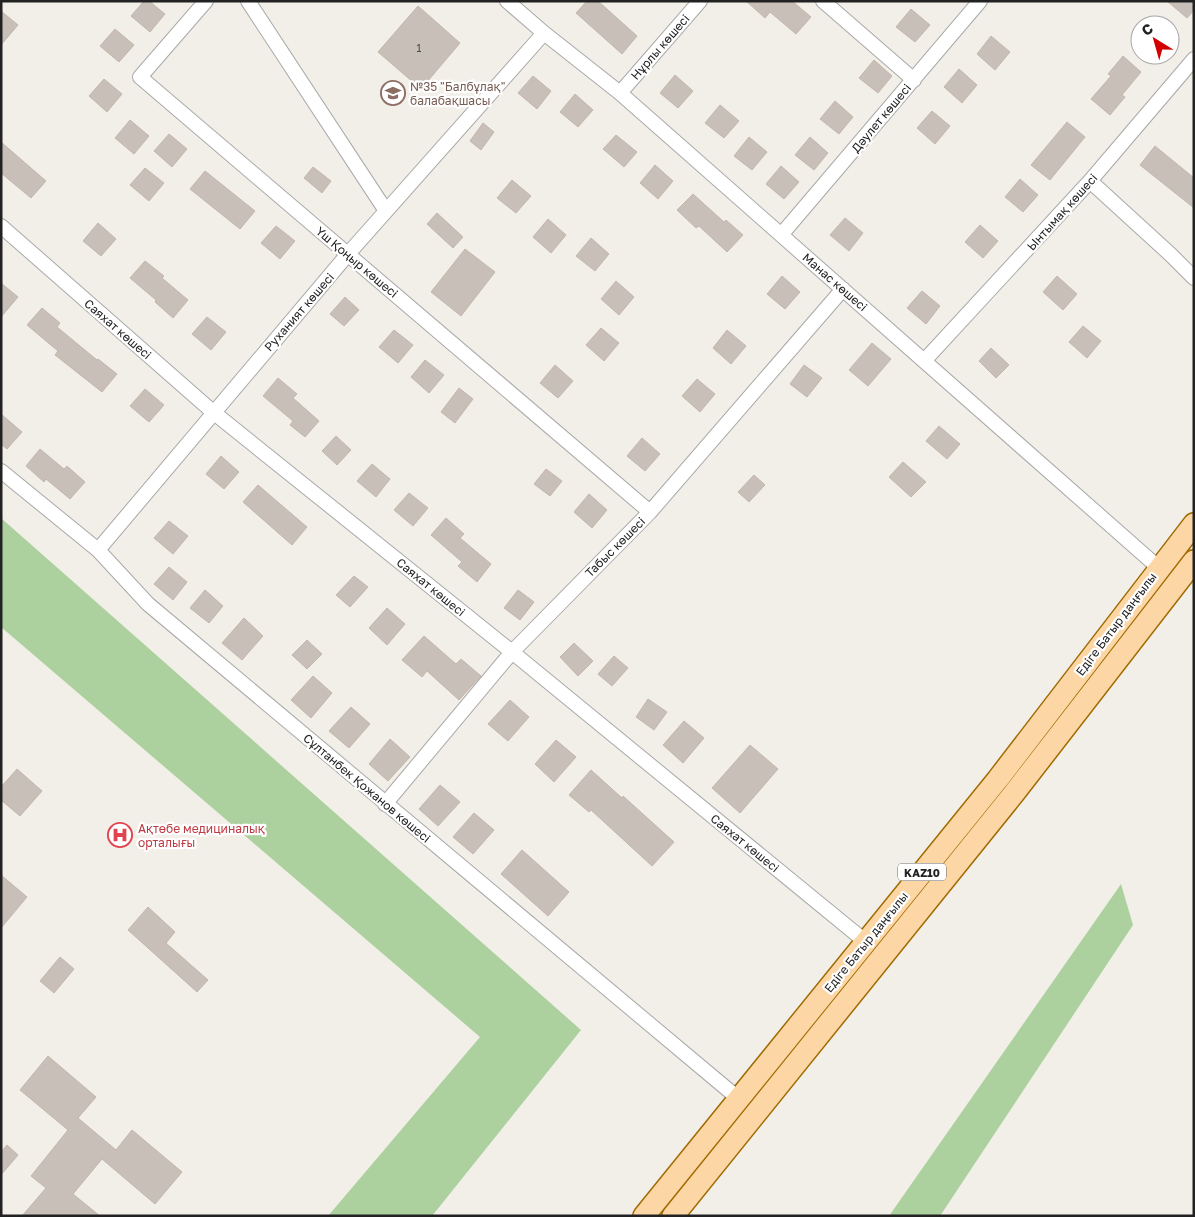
<svg xmlns="http://www.w3.org/2000/svg" width="1195" height="1217" font-family="'Golos Text',sans-serif">
	<rect width="100%" height="100%" fill="#f2efe9"/>
	<path fill="#add19e" d="M1 518 581 1030 432 1216H328L480 1037 1 627Z
		M1121 884 1133 925 940 1216H889Z"/>
	<path fill="#c7bfb8" stroke="#c4b6ab" d="M144 1H149L165 14 150 32 131 16Z
		M587 1H598L637 36 622 54 576 13Z
		M746 1H792L811 17 796 34 770 12 765 18Z
		M1167 1H1194V10L1187 18Z
		M418 6 460 43 421 89 378 52Z
		M911 9 930 25 915 42 896 27Z
		M1 11 18 25 1 45Z
		M115 29 134 45 119 62 100 46Z
		M991 36 1010 52 995 70 977 54Z
		M1123 56 1141 72 1122 95 1125 97 1110 115 1091 99 1111 76 1108 74Z
		M874 60 892 76 878 93 859 78Z
		M959 69 977 85 962 103 944 87Z
		M675 75 693 91 678 108 660 93Z
		M533 76 551 91 537 109 518 93Z
		M104 79 122 94 107 112 89 96Z
		M575 94 593 110 578 127 560 112Z
		M835 101 853 117 839 134 820 119Z
		M720 105 739 121 724 138 705 123Z
		M932 111 950 126 935 144 917 128Z
		M130 120 149 136 134 154 115 138Z
		M1067 122 1085 137 1050 180 1031 165Z
		M483 123 494 132 481 150 470 141Z
		M169 134 187 149 172 167 154 151Z
		M616 135 637 152 624 167 603 149Z
		M749 137 767 152 752 170 734 156Z
		M810 137 828 153 814 170 795 155Z
		M1 142 46 181 31 198 1 173Z
		M1155 146 1194 178V208L1140 165Z
		M655 165 673 181 658 199 640 183Z
		M781 166 799 182 784 199 766 184Z
		M313 167 331 181 322 193 304 178Z
		M145 168 164 183 149 201 130 185Z
		M205 171 255 211 240 229 190 189Z
		M1020 179 1038 195 1023 212 1005 197Z
		M512 180 531 196 516 213 497 198Z
		M693 194 724 222 726 220 743 235 727 252 699 226 696 228 677 210Z
		M437 213 463 237 453 248 427 224Z
		M845 218 863 233 849 251 830 235Z
		M548 219 566 235 551 253 533 237Z
		M98 223 116 239 101 256 83 241Z
		M980 225 998 241 983 258 965 242Z
		M276 226 295 241 280 259 261 243Z
		M591 238 609 254 595 271 576 256Z
		M465 249 495 272 461 316 431 292Z
		M145 261 164 276 162 278 188 300 173 318 155 302 156 300 130 278Z
		M782 276 800 292 785 309 767 294Z
		M1057 276 1077 294 1063 310 1043 292Z
		M616 281 634 297 619 315 601 299Z
		M1 283 18 297 1 317Z
		M922 291 940 306 926 324 907 308Z
		M345 297 359 310 344 326 330 314Z
		M42 308 60 323 57 327 97 360 98 359 117 374 102 392 55 355 58 351 27 325Z
		M207 317 226 332 211 350 192 334Z
		M1083 326 1101 341 1087 358 1069 342Z
		M601 328 619 343 604 361 586 345Z
		M394 330 413 345 398 363 379 347Z
		M727 330 746 346 731 364 713 348Z
		M872 343 891 359 868 386 849 370Z
		M991 348 1009 365 996 378 979 361Z
		M425 360 444 375 429 393 411 377Z
		M555 365 573 381 558 398 540 383Z
		M804 365 822 378 807 397 790 384Z
		M278 378 297 394 293 398 319 421 305 437 290 425 293 421 263 396Z
		M697 379 715 394 700 412 682 396Z
		M459 388 473 399 455 423 441 412Z
		M145 389 164 405 149 422 130 406Z
		M1 414 22 432 7 449 1 444Z
		M939 426 960 444 947 459 926 441Z
		M336 436 351 450 337 465 322 451Z
		M642 438 660 454 645 471 627 456Z
		M40 449 64 469 67 466 85 482 70 499 46 479 44 482 26 466Z
		M221 456 239 472 224 489 206 474Z
		M903 462 926 482 911 497 889 477Z
		M372 464 390 479 376 497 357 481Z
		M546 469 562 481 550 496 534 484Z
		M754 475 765 485 749 502 738 492Z
		M258 485 307 527 292 545 243 502Z
		M409 493 428 508 413 526 394 510Z
		M589 494 607 510 592 528 574 512Z
		M446 518 464 534 460 538 491 564 477 582 458 566 462 562 431 535Z
		M169 521 188 536 173 554 154 538Z
		M169 567 187 582 173 600 154 584Z
		M354 576 368 587 350 607 336 595Z
		M205 590 223 606 209 623 190 608Z
		M518 590 534 602 520 620 504 608Z
		M387 608 405 624 387 645 369 628Z
		M244 618 263 636 242 660 222 643Z
		M424 636 456 664 461 659 481 676 459 700 427 671 422 677 402 660Z
		M307 640 322 654 307 669 292 655Z
		M574 643 593 661 578 676 560 657Z
		M614 656 628 668 612 686 598 674Z
		M313 676 332 693 311 718 291 700Z
		M648 699 667 712 654 730 636 717Z
		M510 700 529 717 508 741 488 724Z
		M351 707 370 724 349 748 329 731Z
		M684 721 704 738 683 763 663 745Z
		M390 739 410 757 388 781 369 764Z
		M556 740 576 757 554 782 535 764Z
		M750 745 778 769 740 813 712 788Z
		M17 769 42 791 20 816 1 800V787Z
		M591 770 622 798 623 796 674 842 652 866 591 810 589 812 569 795Z
		M440 785 460 802 438 826 419 809Z
		M474 813 494 830 473 854 453 837Z
		M522 850 569 892 548 916 501 874Z
		M1 875 27 897 1 928Z
		M148 907 175 932 166 943 208 980 197 992 128 930Z
		M60 957 74 969 54 993 40 981Z
		M48 1056 96 1097 78 1118 116 1150 132 1130 182 1172 155 1204 102 1159 73 1194 100 1216H22L46 1188 31 1176 68 1130 20 1090Z
		M7 1145 18 1155 1 1175V1152Z"/>
	<g fill="none" stroke-linecap="round" stroke-linejoin="round">
		<defs>
			<path id="street" d="M206 1 140 77 650 512
				M248 1 386 211
				M507 1 544 33 620 93 1159 568
				M823 1 914 80
				M620 93 700 1
				M1090 181 1171 255 1194 278
				M1 226 213 412 512 652 866 942
				M781 235 980 1
				M924 361 1090 181 1194 59
				M1 471 98 550 148 604 739 1099
				M98 550 348 254 544 33
				M385 804 512 652 650 512 843 289"/>
			<path id="primary" d="M644 1216 998 779 1194 524
				M673 1216 1015 792 1194 561"/>
		</defs>
		<use href="#street" stroke="#a9a9a9" stroke-width="16"/>
		<use href="#primary" stroke="#a06b00" stroke-width="24"/>
		<use href="#street" stroke="#fff" stroke-width="14"/>
		<use href="#primary" stroke="#fcd6a4" stroke-width="21"/>
	</g>
	<defs>
		<symbol id="school-ring" viewBox="-11 -11 22 22"><circle r="9.5" fill="#fff" stroke="#8d6e63" stroke-width="1.5"/><path d="M0-5L7-2L0 1L-7-2ZM-4 1L0 2.5L4 1V4Q0 6-4 4Z" fill="#8d6e63"/></symbol>
		<symbol id="hospital-ring" viewBox="-11 -11 22 22"><circle r="9.5" fill="#fff" stroke="#e0444e" stroke-width="1.5"/><path d="M-5-5h3v3.5h4V-5h3V5h-3V1.5h-4V5h-3Z" fill="#e0444e"/></symbol>
	</defs>
	<g fill-rule="evenodd">
		<use href="#school-ring" x="379" y="79" width="28" height="28"/>
		<use href="#hospital-ring" x="106" y="821" width="28" height="28"/>
	</g>
	<g text-anchor="middle" dominant-baseline="central" stroke-width="4.5" stroke-linejoin="round" paint-order="stroke">
		<g font-size="10" fill="#4b4948">
			<text x="419" y="48">1</text>
		</g>
		<rect fill="#fff" stroke="#646464" stroke-width="1" x="898" y="863.5" width="48" height="17" rx="4"/>
		<g font-size="11" font-weight="bold" fill="#222">
			<text x="922" y="872">KAZ10</text>
		</g>
		<g font-size="12" fill="#222" stroke="#fff">
			<text transform="translate(660 47) rotate(-49)">Нұрлы көшесі</text>
			<text transform="translate(881 118) rotate(-50)">Дәулет көшесі</text>
			<text transform="translate(1062 212) rotate(-48)">Ынтымақ көшесі</text>
			<text transform="translate(357 262) rotate(40)">Үш Қоңыр көшесі</text>
			<text transform="translate(835 282) rotate(41)">Манас көшесі</text>
			<text transform="translate(299 312) rotate(-49)">Руханият көшесі</text>
			<text transform="translate(118 329) rotate(41)">Саяхат көшесі</text>
			<text transform="translate(615 547) rotate(-45)">Табыс көшесі</text>
			<text transform="translate(431 587) rotate(39)">Саяхат көшесі</text>
			<text transform="translate(1116 624) rotate(-53)">Едіге Батыр даңғылы</text>
			<text transform="translate(367 788) rotate(40)">Сұлтанбек Қожанов көшесі</text>
			<text transform="translate(745 843) rotate(39)">Саяхат көшесі</text>
			<text transform="translate(866 942) rotate(-51)">Едіге Батыр даңғылы</text>
		</g>
		<g font-size="12" fill="#785e54" stroke="#fff" text-anchor="start">
			<text x="410" y="86">№35 "Балбұлақ"<tspan x="410" dy="14">балабақшасы</tspan></text>
		</g>
		<g font-size="12" fill="#be3a42" stroke="#fff" text-anchor="start">
			<text x="138" y="828">Ақтөбе медициналық<tspan x="138" dy="14">орталығы</tspan></text>
		</g>
	</g>
	<rect width="1195" height="1217" fill="none" stroke="#222222" stroke-width="5"/>
	<g transform="translate(1155 40) rotate(323)"><circle r="24" fill="#ffffff" stroke="#a7a7a7"/>
	<path d="M0-4L9 19L0 12L-9 19Z" fill="#d40000"/>
	<text y="-8" font-size="14" font-weight="bold" text-anchor="middle" fill="#222222">С</text>
	</g>
</svg>
